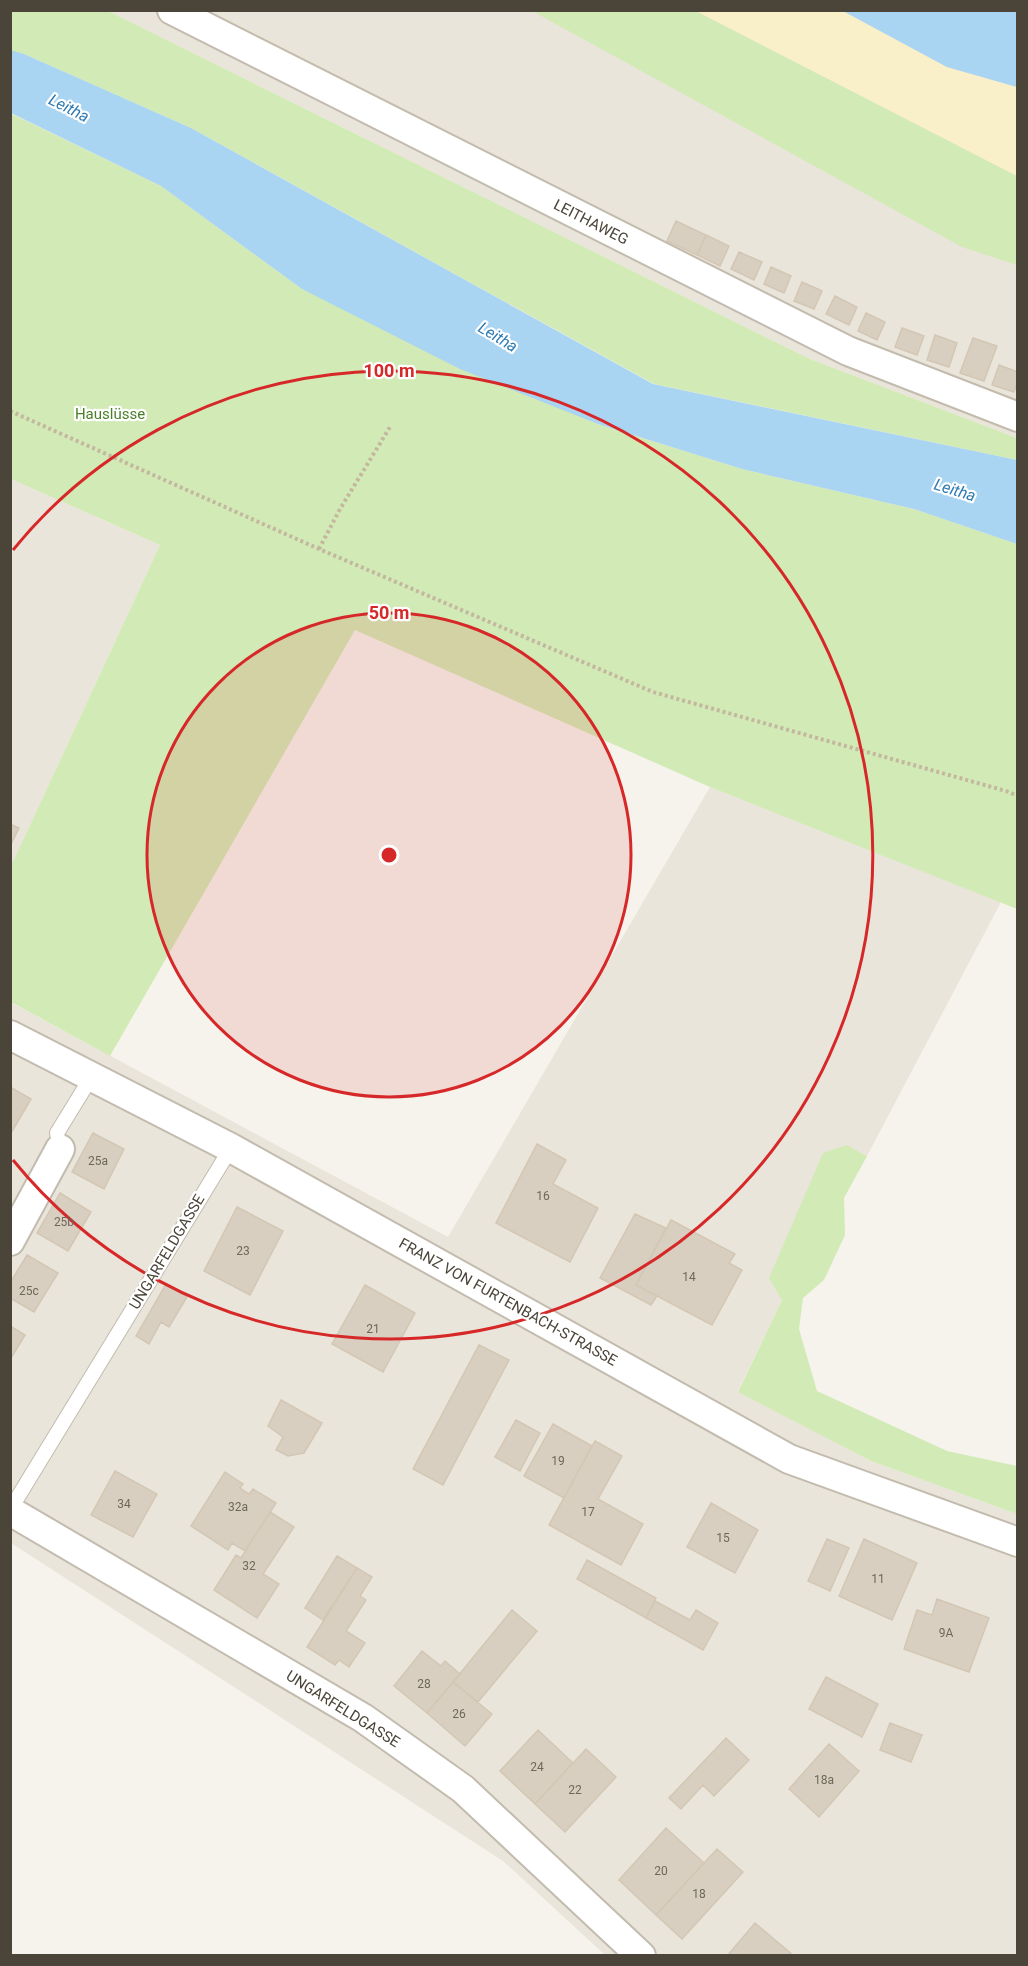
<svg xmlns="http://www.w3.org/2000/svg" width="1028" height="1966" font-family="Roboto,sans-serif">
	<rect width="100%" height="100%" fill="#f6f3ec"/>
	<path fill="#eae5da" d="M108 11H1017V438L810 359Z
		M11 479 160 545 11 866Z
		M710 787 1001 902 867 1156 847 1145 782 1300 738 1391 871 1461 1017 1514V1955H605L503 1861 11 1543 10 1002 448 1237Z"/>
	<path fill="#d2eab5" d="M10 11H108L810 359 1017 438V460L654 384 191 128 24 54 11 53Z
		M532 11H696L1017 176V265L962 247Z
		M10 113 161 186 302 289 598 424 742 469 914 509 1017 544V909L710 787 355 630 110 1056 11 1002V866L160 545 11 479Z
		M847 1145 867 1156 844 1198 845 1235 824 1280 803 1298 799 1329 817 1391 947 1451 1017 1466V1514L871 1461 738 1392 782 1300 769 1278 823 1153Z"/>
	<path fill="#f9efc9" d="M696 11H843L947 67 1017 87V176Z"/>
	<path fill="#a9d4f2" d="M843 11H1017V87L947 67Z
		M10 50 24 54 191 128 653 384 1017 460V544L914 509 742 469 598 424 460 369 302 289 161 186 11 113Z"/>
	<path fill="#d8cfc1" stroke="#d3c7b4" stroke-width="1.5" d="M676 221 706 235 697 255 667 241Z
		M706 235 729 246 720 266 697 255Z
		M739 252 762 262 754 280 731 269Z
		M771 267 791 276 784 293 764 284Z
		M802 282 822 291 814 309 794 301Z
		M835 296 857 307 849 325 826 314Z
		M866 313 885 322 877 340 858 331Z
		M902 328 924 336 917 355 895 347Z
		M935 335 957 343 949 367 927 360Z
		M973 338 997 346 984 381 960 373Z
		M999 365 1018 372V380L1014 392 992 385Z
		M10 824 19 828 10 846Z
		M10 1087 31 1099 10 1135Z
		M93 1133 124 1149 104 1189 72 1172Z
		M537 1144 566 1160 553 1184 598 1208 570 1262 496 1223Z
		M60 1193 91 1212 68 1251 37 1233Z
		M237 1207 283 1231 250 1295 204 1271Z
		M635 1214 666 1228 636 1285 657 1296 651 1305 600 1278Z
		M671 1220 735 1254 729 1263 742 1270 712 1325 636 1285Z
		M27 1255 58 1273 34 1312 10 1298V1283Z
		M166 1284 187 1297 169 1327 161 1322 149 1344 136 1336Z
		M365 1285 415 1313 383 1372 332 1344Z
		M10 1326 25 1335 10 1360Z
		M479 1345 509 1360 443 1485 413 1469Z
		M281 1400 322 1423 304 1453 288 1456 276 1450 283 1437 268 1426Z
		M516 1420 540 1433 520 1471 495 1457Z
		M553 1424 592 1446 564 1498 524 1476Z
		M595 1441 622 1456 598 1499 643 1524 621 1565 549 1525Z
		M115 1471 157 1494 133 1537 91 1515Z
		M225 1472 243 1484 240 1488 249 1494 253 1489 276 1503 245 1551 232 1543 228 1550 191 1526Z
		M711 1503 758 1530 735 1573 687 1547Z
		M270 1512 294 1527 263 1574 279 1584 257 1618 214 1590 236 1555 241 1558Z
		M827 1539 849 1548 830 1591 808 1581Z
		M864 1539 917 1563 892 1620 839 1596Z
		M337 1556 357 1568 323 1620 305 1608Z
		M587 1560 656 1598 646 1618 577 1579Z
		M357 1568 372 1577 360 1596 366 1600 346 1631 365 1643 349 1667 339 1660 335 1665 307 1647Z
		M937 1599 989 1618 969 1672 904 1649 917 1610 932 1615Z
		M655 1601 690 1620 696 1610 718 1623 703 1650 646 1618Z
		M512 1610 537 1631 478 1702 453 1682Z
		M422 1651 441 1666 445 1661 460 1674 427 1713 394 1686Z
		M826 1677 878 1704 862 1737 809 1709Z
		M453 1682 492 1714 465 1746 427 1713Z
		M890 1723 922 1735 911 1762 880 1750Z
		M538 1730 573 1763 535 1804 500 1771Z
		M726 1738 749 1760 714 1796 703 1785 681 1809 669 1798Z
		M829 1744 859 1771 819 1817 789 1789Z
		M586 1749 616 1777 565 1832 535 1804Z
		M666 1828 704 1863 656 1915 619 1880Z
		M717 1849 743 1872 682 1939 656 1915Z
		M755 1923 794 1956H727Z"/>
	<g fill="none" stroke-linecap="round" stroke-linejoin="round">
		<defs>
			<path id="service" d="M60 1149 57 1133 92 1076
				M10 1510 231 1148"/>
			<path id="minor" d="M172 10 848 351 1018 417
				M10 1035 231 1148 789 1459 1018 1542
				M10 1241 60 1149
				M10 1511 363 1718 463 1789 641 1956"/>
		</defs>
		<use href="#service" stroke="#c2bbae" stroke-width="16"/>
		<use href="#minor" stroke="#c2bbae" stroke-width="32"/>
		<path stroke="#c4b79f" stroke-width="4" stroke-dasharray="3 3" stroke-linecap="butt" d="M10 411 319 549 653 692 1006 791 1018 796
			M319 549 340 509 390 427"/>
		<use href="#service" stroke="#fff" stroke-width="14"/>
		<use href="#minor" stroke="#fff" stroke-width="28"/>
	</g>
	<circle cx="389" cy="855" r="242" fill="#d62828" fill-opacity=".12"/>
	<g fill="none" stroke="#d62828" stroke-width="3">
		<circle cx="389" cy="855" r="242"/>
		<path d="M13 550A484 484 0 1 1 13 1160"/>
	</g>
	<g text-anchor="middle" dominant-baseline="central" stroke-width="4.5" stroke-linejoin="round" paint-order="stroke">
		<g font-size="12" fill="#6e675b">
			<text x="98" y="1161">25a</text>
			<text x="543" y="1196">16</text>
			<text x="64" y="1222">25b</text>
			<text x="243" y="1251">23</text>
			<text x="689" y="1277">14</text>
			<text x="29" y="1291">25c</text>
			<text x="373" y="1329">21</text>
			<text x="558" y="1461">19</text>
			<text x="124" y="1504">34</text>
			<text x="238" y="1507">32a</text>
			<text x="588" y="1512">17</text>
			<text x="723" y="1538">15</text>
			<text x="249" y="1566">32</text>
			<text x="878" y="1579">11</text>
			<text x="946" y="1633">9A</text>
			<text x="424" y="1684">28</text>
			<text x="459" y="1714">26</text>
			<text x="537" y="1767">24</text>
			<text x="824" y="1780">18a</text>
			<text x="575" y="1790">22</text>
			<text x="661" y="1871">20</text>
			<text x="699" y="1894">18</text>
		</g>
		<g font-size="15" fill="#4b4439" stroke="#fff">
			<text transform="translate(591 222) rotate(27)">LEITHAWEG</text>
			<text transform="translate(167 1252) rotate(-59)">UNGARFELDGASSE</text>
			<text transform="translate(508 1302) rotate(29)">FRANZ VON FURTENBACH-STRASSE</text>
			<text transform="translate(343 1709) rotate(32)">UNGARFELDGASSE</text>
		</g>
		<g font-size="15" fill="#4a7f2a" stroke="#fff">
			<text x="110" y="414">Hauslüsse</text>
		</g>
		<g font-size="16" font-style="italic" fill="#2e7ab2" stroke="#fff">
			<text transform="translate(69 108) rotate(27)">Leitha</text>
			<text transform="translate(498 337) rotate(31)">Leitha</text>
			<text transform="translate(955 490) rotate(17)">Leitha</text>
		</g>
	</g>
	<circle cx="389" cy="855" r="9" fill="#d62828" stroke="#fff" stroke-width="3"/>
	<g font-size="18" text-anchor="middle" font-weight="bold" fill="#d62828" stroke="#fff" stroke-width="4.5" stroke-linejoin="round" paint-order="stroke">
		<text x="389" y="377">100 m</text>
		<text x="389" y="619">50 m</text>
	</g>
	<rect width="1028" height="1966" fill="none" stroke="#4b4439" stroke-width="24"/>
</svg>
